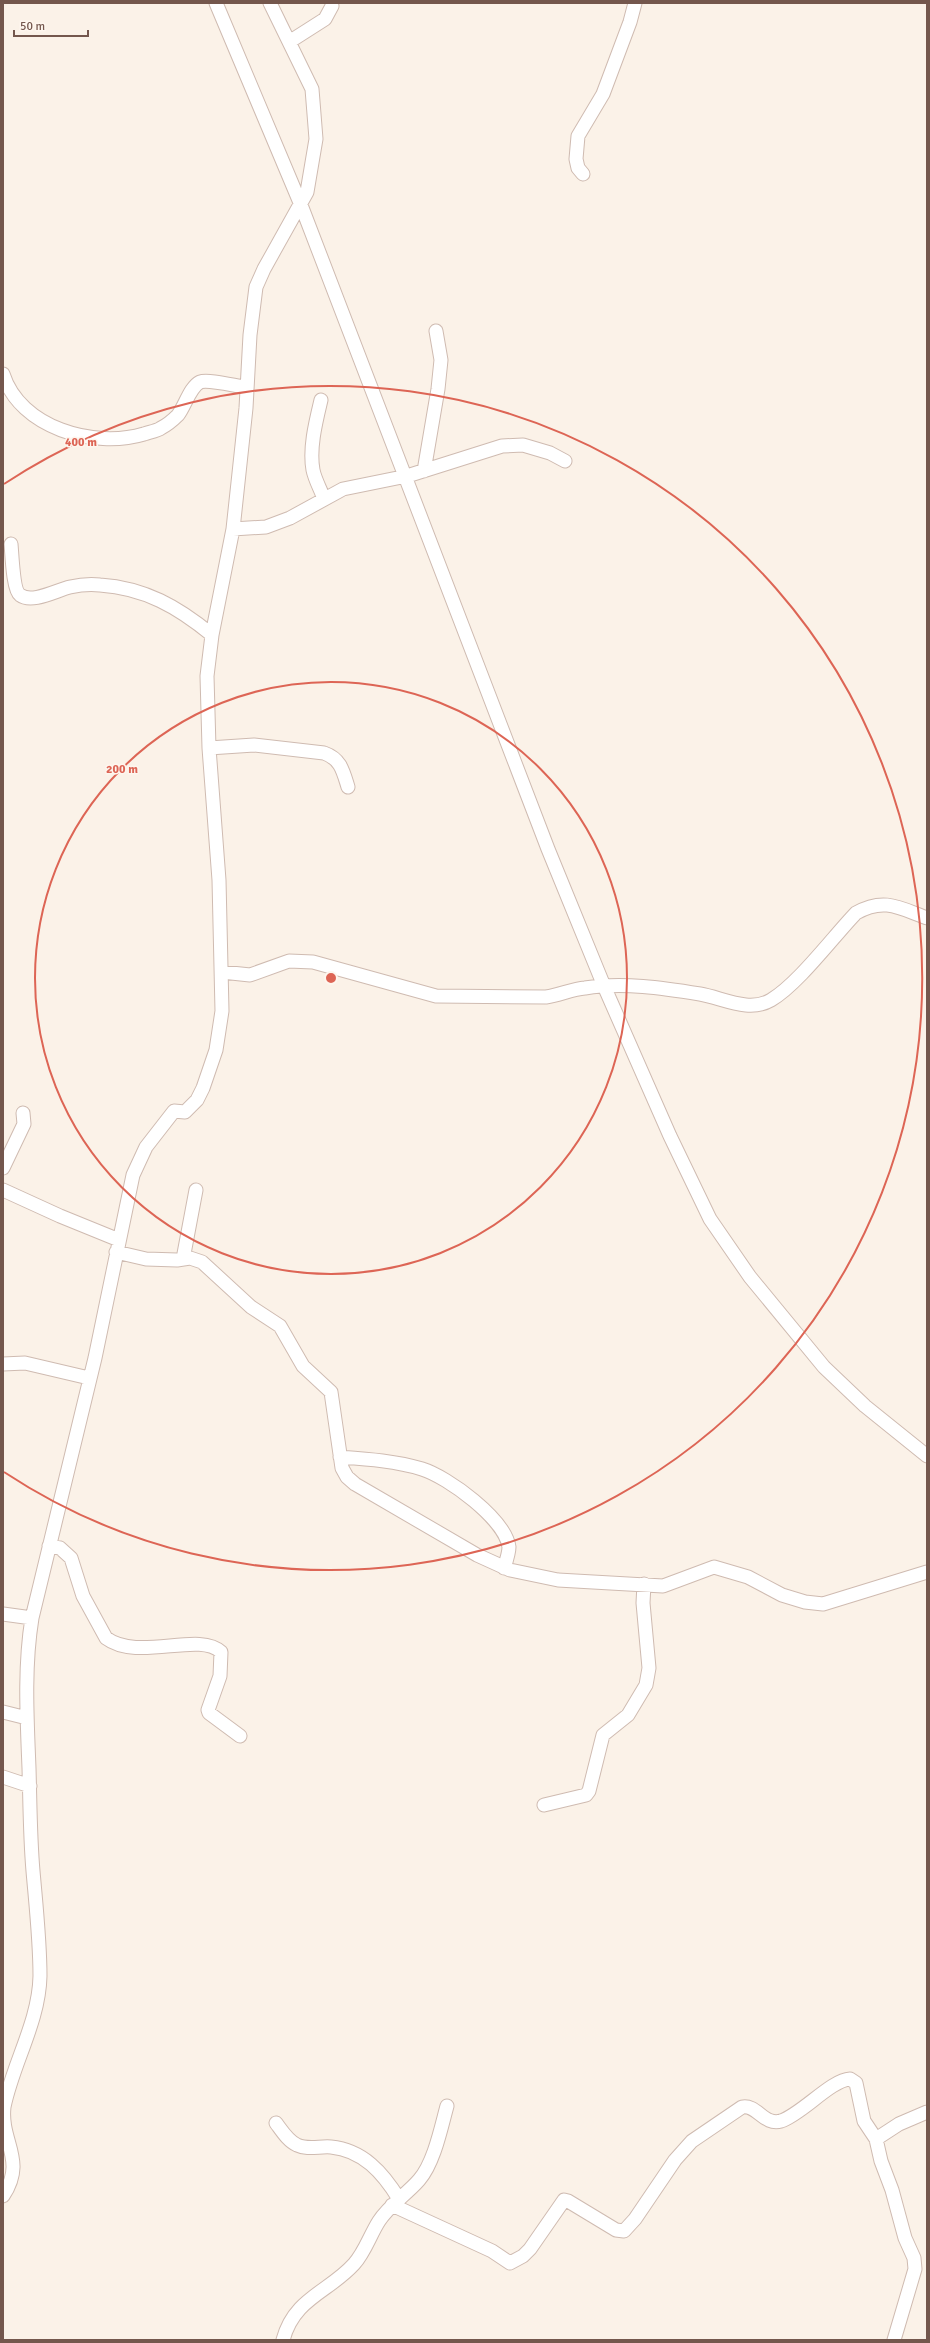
<svg xmlns="http://www.w3.org/2000/svg" width="930" height="2343" font-family="Signika,sans-serif">
	<rect width="100%" height="100%" fill="#fbf2e8"/>
	<g fill="none" stroke-linecap="round" stroke-linejoin="round">
		<defs>
			<path id="minor" d="M216 3 301 205 548 849 604 986 670 1136 710 1219 750 1277 824 1367 865 1406 927 1456
				M289 42 325 19 332 6
				M583 174 578 168 576 159 578 136 603 94 630 22 635 3
				M3 374C20 428 94 449 144 434 150 432 157 431 161 428 167 425 174 419 178 415 185 406 190 387 200 382 208 379 236 386 245 387
				M321 400C316 421 309 448 313 470 315 480 321 490 324 499
				M424 471 438 389 441 360 436 331
				M233 529 266 527 290 518 343 489 407 476 502 446 523 445 550 453 565 461
				M11 544C12 554 13 590 20 595 32 604 57 590 70 587 79 585 91 584 100 585 145 588 178 607 212 635
				M209 748 254 745 324 753C341 759 343 771 348 787
				M222 972 250 975 289 961 313 962 436 996 546 997C560 995 572 989 585 988 623 982 663 988 700 994 723 998 749 1013 771 1000 798 984 833 937 856 913 884 897 900 908 927 918
				M3 1168 24 1124 23 1113
				M3 1190 60 1216 119 1240
				M116 1252 146 1259 177 1260 190 1258 202 1262 251 1307 280 1326 303 1366 331 1392 342 1468 347 1477 355 1484 477 1555 510 1570 558 1580 663 1586 714 1567 748 1577 782 1595 805 1602 823 1604 927 1572
				M183 1259 196 1190
				M3 1364 25 1363 89 1378
				M340 1457C367 1459 396 1461 422 1469 448 1477 505 1519 509 1547 509 1553 506 1562 504 1568
				M49 1546 60 1548 71 1558 83 1596 106 1638C138 1662 199 1631 221 1652L220 1676 208 1710 209 1713 240 1736
				M3 1614 32 1618
				M3 1712 27 1718
				M3 1777 30 1786
				M544 1805 586 1795 589 1791 603 1735 628 1715 646 1685 649 1668 643 1603 644 1584
				M276 2123C282 2131 288 2141 297 2145 307 2150 320 2146 331 2147 363 2150 383 2173 399 2199
				M3 2196C27 2160 0 2142 4 2107 13 2063 39 2022 40 1976 40 1941 36 1906 33 1871 30 1837 30 1802 29 1768 27 1718 24 1667 32 1618L95 1358 133 1175 146 1147 174 1111 185 1112 197 1100 203 1088 216 1050 222 1011 219 880 209 748 207 676 212 635 233 529 246 408 250 335 256 287 264 269 307 192 316 139 312 89 270 3
				M392 2205 492 2251 510 2263 523 2256 530 2249 564 2200 568 2201 616 2230 624 2231 635 2219 675 2160 692 2141 742 2107C757 2104 764 2126 781 2121 802 2114 831 2080 850 2079L856 2083 864 2121 876 2139
				M283 2340C294 2298 329 2292 354 2264 365 2252 370 2235 379 2221 389 2205 406 2195 419 2180 434 2163 441 2128 447 2106
				M894 2340 915 2269 914 2258 905 2238 892 2190 881 2161 876 2139 899 2124 927 2112"/>
		</defs>
		<use href="#minor" stroke="#cfbbb1" stroke-width="15"/>
		<use href="#minor" stroke="#fff" stroke-width="13"/>
	</g>
	<g fill="none" stroke="#dd6555" stroke-width="2">
		<circle cx="331" cy="978" r="296"/>
		<path d="M4 484A592 592 0 1 1 4 1472"/>
	</g>
	<circle cx="331" cy="978" r="6" fill="#dd6555" stroke="#fef6ee" stroke-width="2"/>
	<g font-size="12" text-anchor="middle" font-weight="bold" fill="#dd6555" stroke="#fef6ee" stroke-width="3" stroke-linejoin="round" paint-order="stroke">
		<text x="81" y="446">400 m</text>
		<text x="122" y="773">200 m</text>
	</g>
	<rect width="930" height="2343" fill="none" stroke="#74574d" stroke-width="8"/>
	<path d="M14 30v6h74v-6" fill="none" stroke="#74574d" stroke-width="2"/>
	<text x="20" y="30" font-size="12" fill="#74574d" stroke="#fef6ee" stroke-width="3" paint-order="stroke">50 m</text>
</svg>
